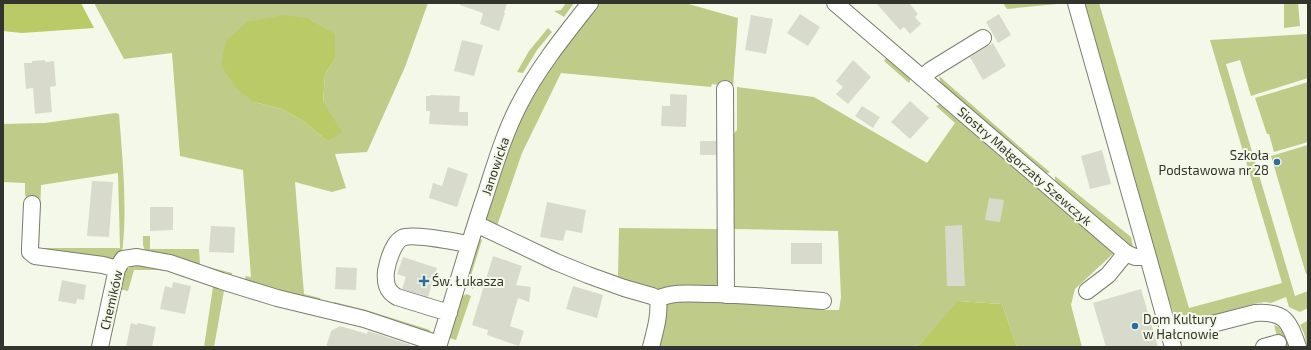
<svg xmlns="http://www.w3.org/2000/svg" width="1311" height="350" font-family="'Exo 2',sans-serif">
	<rect width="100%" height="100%" fill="#f4f8e8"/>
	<path fill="#bfcb88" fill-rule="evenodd" d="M94 3H428L405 67 367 152 335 154 346 188 332 192 295 182 304 294 320 298V304L247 284 245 276 251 277 243 170 180 156 172 53 124 59ZM310 19 334 34 335 59 325 74 323 103 327 141 306 123 282 109 254 102Z
		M566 3H574L564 17 554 11 561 10Z
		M599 3H685L738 18 733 87 712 84 711 87 561 73 522 153 497 226 487 222 486 217C498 182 508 146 523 113 543 73 571 37 599 3Z
		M1003 3H1067L1007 9Z
		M1083 3H1099L1189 308 1282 283 1210 40 1308 34 1307 44 1308 49V78L1251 96 1240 60 1226 64 1295 296 1308 291V308L1300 312 1289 307 1286 297 1271 303 1265 302 1258 303 1191 321 1183 320 1177 318 1173 311 1169 300Z
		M1284 3H1298L1300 26 1284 28Z
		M548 28 552 32 537 50 523 73 517 72 529 51Z
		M887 56 911 78 909 83 884 61Z
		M939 76 1028 154 1050 172 1044 175 941 86Z
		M1308 82V142L1274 152 1269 134H1267L1255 98Z
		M737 87 814 97 927 163 955 123 936 106 940 104 1115 252 1075 289 1071 305 1082 347H1017L1002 304 959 301 920 344 912 347H655L664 311 667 305 672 301 679 298 723 299 804 304 821 310H839L841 297 838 231 732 229 731 288 811 294 808 297 733 291 728 289 730 137 737 130Z
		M115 113 119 114C122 153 126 192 124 231 123 238 124 247 121 253 119 257 116 259 112 260L36 252 35 201 25 196V183L3 182V124L45 123ZM118 173 120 248H39L41 185Z
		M1308 145V274H1306L1271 156Z
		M1055 176 1131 237 1133 246 1130 247 1055 184Z
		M717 193 721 196 719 282 718 286 715 289 652 290 577 263 618 276 619 228 717 229Z
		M143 236H150V249H199L200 265 232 273V281L147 252C142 248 143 242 143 236Z
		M480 239 482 240 469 282V284L474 286 473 289 467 285 466 281Z
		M136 265H152L173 269 284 305 283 308 224 291 214 347H204L213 287 175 272 159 270H134L128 291 118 289C121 275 122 270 136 265Z
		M467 294 471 296 456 340 449 338 462 296Z
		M334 302 366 310 430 330 428 336 334 304Z
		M1307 321 1308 323V347H1307L1304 333 1300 325Z
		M1274 325C1284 327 1288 338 1289 347H1280Z"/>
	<path fill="#baca66" d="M3 3H81L94 28 22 33 3 31Z
		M285 15 310 19 335 34V59L325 74 323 102 342 132 327 141 306 123 282 109 254 102 236 88 221 65 226 41 247 22Z
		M958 301 1002 304 1017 347H912L920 344Z"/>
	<path fill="#d8dbcc" d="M460 3H507L504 13H505L499 31 480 24 483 13 460 5Z
		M876 3H909L918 14 915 17 921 24 910 34 904 27 900 30Z
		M800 14 820 27 808 46 787 33Z
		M999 14 1011 35 998 43 986 22Z
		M751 15 773 19 766 54 745 50Z
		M462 40 483 45 474 76 454 71Z
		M993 43 1006 66 983 80 970 57Z
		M45 60V62L54 61 56 86 50 87 52 112 35 114 33 88 26 89 24 63H32V61Z
		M853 60 871 77 848 104 836 94 843 87 836 81Z
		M670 94 687 95 686 127 661 126 662 106H670Z
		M430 95 460 96 459 112H468V126L429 124 430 111H426V96H430Z
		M910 101 929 118 910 139 891 122Z
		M862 106 880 117 873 128 855 116Z
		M700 141H716V155H700Z
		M1102 150 1111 184 1090 189 1081 156Z
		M448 167 468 174 457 207 429 198 433 183 442 186Z
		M92 181 113 182 109 237 87 236Z
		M989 198 1004 200 1000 222 985 220Z
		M547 202 586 210 582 233 566 230 563 241 540 237Z
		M150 207H173V230L150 231Z
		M962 225 965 286H947L945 226Z
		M211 226 235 227 234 253 209 252Z
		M791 243H822V264H791Z
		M493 256 522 266 516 285 531 287 529 302 518 298 510 326 524 331 519 346 487 335 488 330 472 325Z
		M403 257 437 268 428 297 402 289 406 277 397 274Z
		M336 267 357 268 356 290 335 289Z
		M62 280 86 285 84 300 77 299 76 304 58 301Z
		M173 282 191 286 185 314 160 309 165 286 172 288Z
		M573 286 603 295 597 318 566 309Z
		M1141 289 1158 347H1106L1093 303Z
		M131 323 137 325 138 323 156 327 152 347H126Z
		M340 326 367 334 368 331 378 334 411 345V347H326L331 331Z"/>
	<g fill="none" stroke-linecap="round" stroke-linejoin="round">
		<defs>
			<path id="minor" d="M835 3 1126 253 1135 257H1148L1173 347
				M1076 3 1148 257
				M922 78 931 70 983 38
				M725 89 726 295
				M32 204 30 248V252L35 256 103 265 117 269
				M476 224 556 262 588 275 624 288 652 296 658 299C660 315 655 331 651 347
				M1087 291 1108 275 1126 253
				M658 299C674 291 694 294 712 294 749 295 786 298 823 301
				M449 313 397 297C386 291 385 282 386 271 388 261 393 243 402 238 412 233 456 242 469 244
				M1170 335 1255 313C1285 311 1289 321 1298 347
				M100 347 117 269 123 259 137 257 170 263 222 281 277 298 364 319 439 344
				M438 347C454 297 468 246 485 196 495 165 504 134 519 105 538 68 564 36 590 3
				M1264 347 1278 343"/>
		</defs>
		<use href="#minor" stroke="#7b7e70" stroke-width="18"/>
		<use href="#minor" stroke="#fff" stroke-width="16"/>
	</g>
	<g fill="#2c6ca3" stroke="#f4f8e8" stroke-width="1.5">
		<circle cx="1277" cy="162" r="4"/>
		<path d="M422 275h4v4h4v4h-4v4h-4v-4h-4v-4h4z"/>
		<circle cx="1135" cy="326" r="4"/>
	</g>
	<g text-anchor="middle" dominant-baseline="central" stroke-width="4" stroke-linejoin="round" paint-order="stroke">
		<g font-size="13" fill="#33342e" stroke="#f4f8e8" text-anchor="start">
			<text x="1269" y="155" text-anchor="end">Szkoła<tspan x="1269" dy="15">Podstawowa nr 28</tspan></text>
			<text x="432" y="281">Św. Łukasza</text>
			<text x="1143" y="319">Dom Kultury<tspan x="1143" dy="15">w Hałcnowie</tspan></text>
		</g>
		<g font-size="13" fill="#33342e" stroke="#f4f8e8">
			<text transform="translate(495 166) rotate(-71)">Janowicka</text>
			<text transform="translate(1025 166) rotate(41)">Siostry Małgorzaty Szewczyk</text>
			<text transform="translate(111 300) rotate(-77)">Chemików</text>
		</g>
	</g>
	<rect width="1311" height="350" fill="none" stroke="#33342e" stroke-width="8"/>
</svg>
